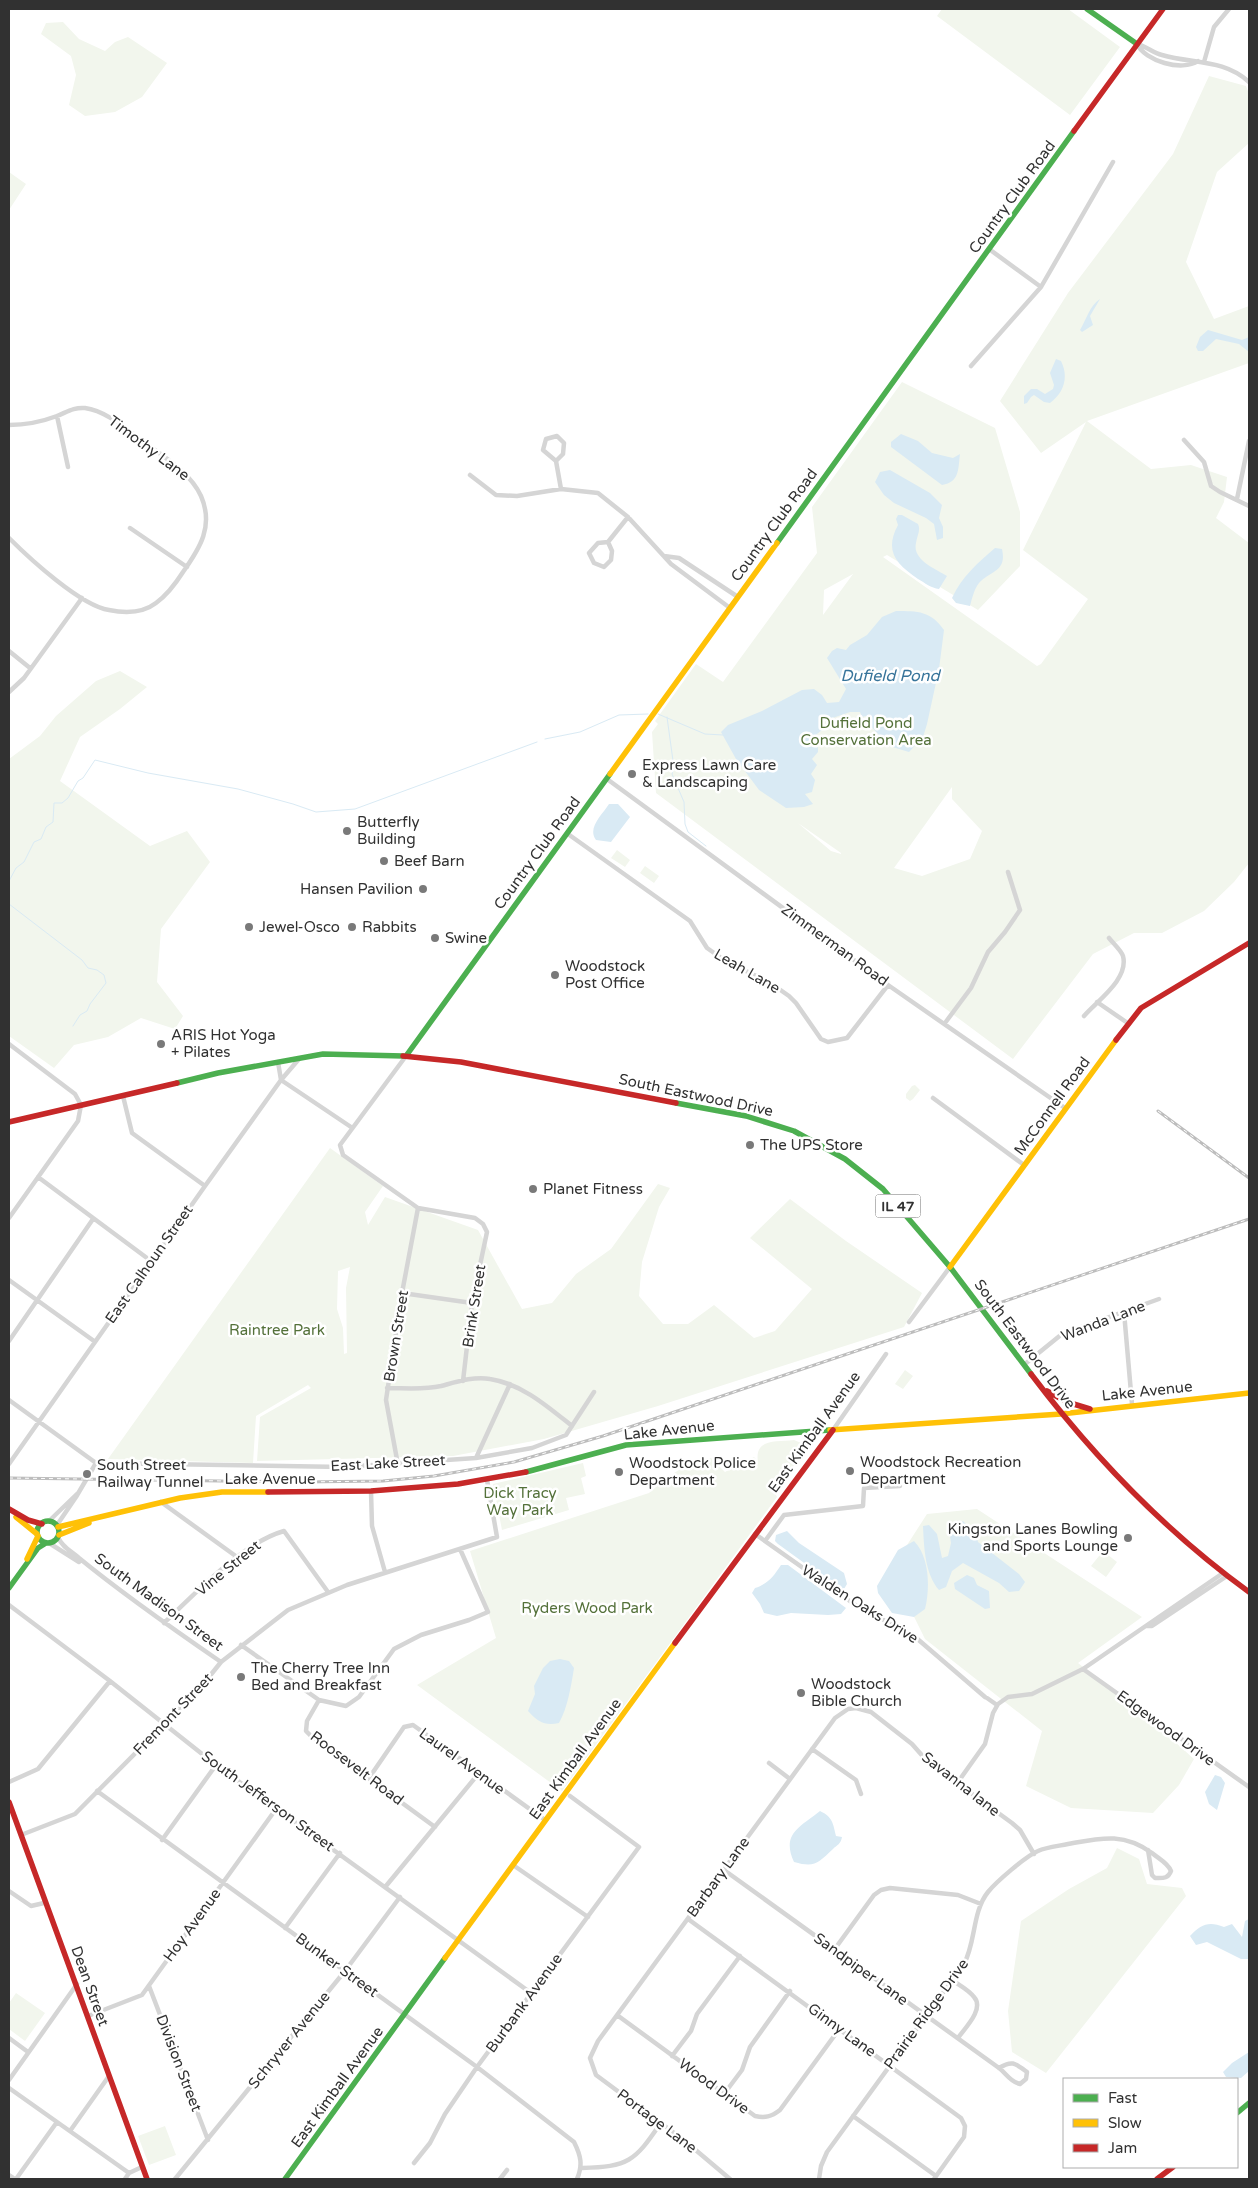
<svg xmlns="http://www.w3.org/2000/svg" width="1258" height="2188" font-family="'Varela Round',sans-serif">
	<rect width="100%" height="100%" fill="#fff"/>
	<path fill="#f2f6ed" fill-rule="evenodd" d="M942 9H1068L1120 47 1070 115 937 16Z
		M63 22 79 39 105 51 115 42 128 37 167 63 142 97 115 112 85 116 69 105 76 75 71 56 41 34 46 23Z
		M1209 76 1246 86 1249 94V143L1217 172 1186 262 1214 319 1249 306V363L1087 421 1151 469 1191 465 1227 477 1224 502 1216 518 1249 543V863L1234 882 1204 911 1162 933H1134L1093 954 1013 1059 656 793 652 732 658 724 655 721 696 664 723 682 817 553 812 507 902 382 995 428 1020 512V566L978 610 887 555 883 557 1037 666 1041 664 1088 599 1023 550 1086 422 1041 453 1000 401 1068 293 1173 154ZM853 574 823 615 824 590ZM952 787V799L982 831 970 859 922 876 894 868ZM798 823 841 853V854L831 851Z
		M9 172 26 184 9 210Z
		M120 671 147 687 120 709 80 737 60 781 150 846 187 831 210 862 161 929 157 982 183 1016 175 1029 141 1018 108 1037 74 1045 54 1068 9 1036V759L40 736 56 716 96 681Z
		M617 850 630 860 625 867 611 858Z
		M645 866 659 876 654 883 640 873Z
		M915 1085 920 1090 913 1099 910 1101 906 1098V1094L912 1086Z
		M330 1148 383 1186 365 1212 368 1225 385 1197 478 1230 522 1309 552 1303 576 1274 611 1249 658 1184 670 1188 659 1207 642 1262 639 1296 663 1324H688L714 1305 754 1338 775 1331 812 1289 750 1238 790 1199 846 1241 922 1293 904 1327 658 1406 544 1439 453 1456 257 1461 260 1417 311 1388 308 1385 256 1416 253 1463 108 1459ZM350 1267 346 1288 347 1353 344 1354 343 1328 337 1309 338 1271Z
		M905 1370 913 1376 903 1389 895 1384Z
		M794 1440 806 1445 805 1449 775 1493 777 1497 562 1791 417 1685 496 1638 470 1551 649 1493C670 1475 684 1463 711 1458L725 1472 754 1457 758 1462C754 1438 777 1442 794 1440Z
		M583 1463 586 1476 581 1478 585 1494 566 1498 569 1510 502 1530 493 1484Z
		M977 1509 1142 1617 1078 1663 1155 1724 1194 1759 1179 1785 1153 1813 1071 1808 1026 1786 1042 1731 925 1639 891 1570 927 1514Z
		M1103 1551 1117 1562 1106 1577 1091 1566Z
		M1117 1848 1139 1859 1147 1884 1182 1888 1186 1896 1046 2073 1012 2052 1008 2011 1021 1921 1069 1889 1107 1868Z
		M16 1993 45 2013 25 2041 9 2029V2003Z
		M165 2126 176 2155 149 2165 138 2136Z"/>
	<path fill="#d9eaf4" d="M1100 299 1090 316 1093 325 1082 332 1080 330C1086 320 1090 305 1100 299Z
		M1208 330 1242 340 1249 337V352L1239 344 1216 339 1203 351H1198L1196 347 1200 337Z
		M1056 359 1061 361C1069 377 1064 393 1050 403L1044 402 1034 395 1031 397 1027 403 1024 404V396L1031 389H1037L1045 394 1053 389 1054 385 1050 373Z
		M901 434 918 441 932 453 953 458 960 454C958 469 960 482 942 485L891 447V442Z
		M890 470 930 493 942 505 939 518 943 527V538L937 540 934 524 926 518 894 503 884 495 875 482 880 472Z
		M898 515H902L918 524C921 530 917 536 916 543 912 560 936 569 947 576L939 589C931 588 925 583 918 579 896 564 884 551 898 525L896 519Z
		M995 548 1002 549C1007 572 991 570 979 583 974 589 972 599 970 606L956 603 952 598C962 576 978 563 995 548Z
		M896 611C918 611 931 611 944 630L939 669 927 724 923 737 909 752 889 746 869 724 866 716 862 717 860 712H850L824 721 822 730 812 738 818 744V752L812 759 817 765 811 774 815 780 812 792 805 794 813 804 804 807 786 808 759 790 736 759 721 732 728 725 762 711 802 690 814 689 822 695 827 703 839 702 846 689 827 658 832 651 837 648 846 650 850 645 867 635 882 617Z
		M609 804H618L630 817 611 842 596 840C587 828 602 815 609 804Z
		M963 1521 976 1534 978 1542 1019 1574 1025 1582 1019 1591 1009 1592 999 1583 963 1563 952 1571 946 1587 939 1590C925 1574 924 1548 923 1526L929 1525 937 1534 942 1558 948 1556 951 1543 949 1530Z
		M787 1531 799 1543 844 1573 847 1584 844 1589H840L778 1544 775 1541 776 1535Z
		M914 1541C930 1557 930 1589 925 1609L914 1617 892 1613 878 1593 877 1586 898 1550Z
		M781 1565H788L846 1608 841 1614 828 1615 791 1613 777 1616 764 1613 760 1604 752 1593 755 1588C769 1583 773 1577 781 1565Z
		M967 1575 974 1578 977 1585 989 1591 990 1608 985 1609 955 1589 954 1583Z
		M560 1659 569 1661 574 1668C571 1686 568 1707 559 1723 545 1726 538 1722 528 1711L535 1694 534 1686 543 1668 550 1661Z
		M1215 1775 1221 1777 1225 1783 1217 1810 1209 1804 1205 1792Z
		M820 1811C833 1817 833 1824 836 1836L842 1837C841 1844 837 1845 833 1849 818 1863 815 1868 794 1862 781 1834 800 1827 820 1811Z
		M1249 1919V1959H1241L1207 1942 1196 1945 1190 1936C1201 1924 1209 1921 1224 1927L1232 1924 1242 1937 1245 1921Z
		M1249 2052V2071L1241 2078 1226 2077 1223 2072 1232 2063Z"/>
	<g fill="none" stroke-linecap="round" stroke-linejoin="round">
		<path stroke="#d9eaf4" stroke-width="1" d="M658 714 705 734 723 735
			M667 717 674 768 672 774 684 802 685 824 688 832 706 846
			M545 739 580 732 619 715 648 714
			M9 881 16 868 24 862 34 842 41 839 46 827 53 822 54 803H62L68 798 78 781 83 778 95 760 148 773 238 789 293 804 316 812 355 809 537 742
			M9 904 82 960 88 968 97 970 104 975 106 983 90 1004 87 1011 80 1015 73 1026"/>
		<path stroke="#d5d5d5" stroke-width="4.5" d="M1137 44C1146 46 1153 53 1162 55 1193 64 1224 59 1249 82
			M1137 44C1145 61 1182 72 1198 61
			M1204 62 1214 27 1229 9
			M989 249 1041 287
			M971 366 1041 287 1113 162
			M57 416 68 467
			M9 425C25 425 41 422 57 416 67 412 74 407 85 408 107 411 127 430 144 442 164 457 190 472 201 496 214 526 200 548 183 572 176 583 167 595 156 603 143 613 124 613 109 610 81 606 29 558 9 538
			M557 436 564 443 563 454 556 461 543 450 546 439Z
			M1184 440 1204 462 1211 486 1220 492 1249 506
			M556 461 561 489
			M470 475 496 495 517 496 561 489 598 493 628 517 671 564 730 608
			M1237 499 1249 441
			M130 528 187 567
			M608 542 612 551 611 560 604 567 594 563 589 553 598 543Z
			M608 542 628 517
			M664 556 679 558 738 597
			M9 651 30 668
			M9 692 24 678 82 598
			M607 779 888 985 1065 1108
			M568 834 690 921 707 948 727 962 769 982 789 996 796 1003 821 1039 828 1042 847 1038 888 985
			M1097 1002 1129 1024
			M1084 1016C1098 1000 1129 979 1123 956 1121 950 1113 943 1109 938
			M945 1023 971 988 988 952 1005 932 1020 910 1008 872
			M9 1044 75 1094 81 1105 78 1121 9 1218
			M406 1056 340 1145 343 1155 418 1208 475 1218 483 1224 487 1232 472 1303 463 1381
			M278 1062 281 1080
			M281 1080 351 1127
			M123 1096 132 1133 205 1186
			M933 1098 1024 1165
			M38 1177 151 1261
			M9 1280 94 1341
			M402 1293 472 1303
			M1124 1312 1132 1404
			M909 1322 950 1267
			M9 1341 93 1219
			M1025 1364 1062 1334 1159 1299
			M387 1388C405 1388 424 1390 441 1386 456 1382 474 1376 490 1379 522 1384 547 1406 572 1426
			M9 1400 96 1463
			M833 1430 886 1354
			M476 1458 510 1384
			M96 1463 343 1467 476 1458 532 1448 566 1435 594 1392
			M9 1464 205 1186 281 1080 299 1059
			M398 1465 386 1400 402 1293 418 1208
			M371 1491 372 1526 385 1572
			M161 1502 237 1557
			M49 1521 77 1494
			M57 1525 76 1497 96 1463
			M755 1534 857 1606 914 1636 985 1697
			M58 1537C62 1547 71 1551 79 1558 124 1595 173 1629 221 1662
			M765 1541 784 1515 863 1506 864 1488 900 1486
			M49 1543 79 1562
			M9 1605 110 1681 216 1765 531 1993
			M164 1623C196 1593 242 1543 284 1531L328 1592
			M1147 1626H1152L1227 1576
			M241 1645 319 1700 346 1706 359 1697 394 1649 421 1635 469 1620 488 1612 460 1549
			M1083 1669 1249 1787
			M987 1698 997 1705
			M319 1700 307 1721 306 1731 312 1737 435 1827
			M812 1749 856 1780 861 1794
			M769 1763 790 1779
			M369 1778 404 1727 413 1725 545 1820
			M9 1782 38 1769 110 1681
			M958 1782 985 1744 993 1713 998 1704 1008 1697 1032 1694 1083 1669 1223 1573
			M97 1791 477 2067 574 2142C581 2156 583 2165 577 2179
			M21 1835 75 1814 201 1687 221 1662 288 1610 347 1585 497 1537 487 1480
			M162 1840 216 1765
			M513 1865 588 1917
			M724 1870 999 2068C1006 2073 1010 2082 1020 2084L1026 2079 1027 2072C1015 2063 1012 2060 999 2068
			M386 1886 479 1773
			M9 1891 31 1906 44 1903
			M688 1919 961 2118 965 2126 964 2137 934 2179
			M285 1928 340 1853
			M834 1950 874 1895 881 1890 890 1888 958 1895 981 1904
			M952 1980C959 1985 969 1990 974 1997 985 2009 964 2029 958 2038
			M149 1986 208 2140
			M617 2015 755 2116C765 2118 771 2117 780 2110L840 2028
			M88 2016 142 1995 276 1809
			M9 2038 28 2052
			M672 2056 691 2031 697 2014 740 1956
			M9 2080 77 1984
			M9 2088 129 2173
			M724 2094 742 2070 750 2047 790 1991
			M853 2116 936 2176
			M70 2131 109 2076
			M414 2163 430 2143 445 2114 477 2067 639 1847 570 1796
			M582 2168C628 2167 635 2161 660 2124
			M9 2175 15 2179
			M16 2179 57 2122
			M125 2179 129 2173 142 2167
			M175 2179 345 1971 400 1897
			M500 2179 507 2170
			M730 2179 685 2141 596 2075 590 2058 598 2041 835 1718 848 1709 856 1708 871 1712 912 1744 927 1761 1012 1823 1020 1830 1034 1854
			M819 2179 821 2166 827 2152 964 1964C976 1942 972 1912 988 1892 996 1882 1026 1856 1038 1851 1047 1847 1059 1846 1068 1844 1101 1838 1123 1832 1152 1853 1159 1859 1168 1863 1171 1871 1168 1879 1163 1878 1155 1878L1152 1875 1148 1850"/>
		<path stroke="#4caf50" stroke-width="5.5" d="M1087 9 1137 44
			M777 543 1074 131
			M406 1056 610 774
			M177 1083 218 1073 323 1054 403 1056
			M676 1103 746 1116 794 1131 845 1159 883 1189 950 1267 1031 1374
			M526 1472 626 1445 830 1430
			M37 1532a11 11 0 1 1 22 0a11 11 0 1 1-22 0Z
			M9 1588 38 1548 46 1543
			M1237 2113 1249 2103
			M285 2179 445 1958"/>
		<path stroke="#ffc107" stroke-width="5.5" d="M610 774 777 543
			M950 1267 1116 1040
			M830 1430 1061 1414 1249 1393
			M16 1517 37 1534
			M58 1527 180 1498 222 1492H268
			M59 1535 89 1523
			M27 1559 38 1536
			M445 1958 675 1643"/>
		<path stroke="#c62828" stroke-width="5.5" d="M1074 131 1163 9
			M1116 1040 1141 1008 1249 943
			M403 1056 461 1062 676 1103
			M9 1122 177 1083
			M1031 1374C1093 1456 1165 1531 1249 1592
			M1047 1391 1067 1402 1090 1409
			M268 1492 371 1491 458 1484 526 1472
			M9 1509 28 1520 42 1524
			M675 1643 833 1430
			M9 1802 147 2179
			M1157 2179 1173 2167"/>
		<defs>
			<path id="rail" d="M1158 1111 1249 1178
				M9 1478 300 1482 383 1481 434 1476 514 1462 603 1436 1249 1219"/>
		</defs>
		<use href="#rail" stroke="#bdbdbd" stroke-width="3"/>
		<use href="#rail" stroke="#fff" stroke-width="1" stroke-dasharray="4" stroke-linecap="butt"/>
	</g>
	<g fill="#797979" stroke="#fff" stroke-width="2">
		<circle cx="632" cy="774" r="5"/>
		<circle cx="347" cy="831" r="5"/>
		<circle cx="384" cy="861" r="5"/>
		<circle cx="423" cy="889" r="5"/>
		<circle cx="249" cy="927" r="5"/>
		<circle cx="352" cy="927" r="5"/>
		<circle cx="435" cy="938" r="5"/>
		<circle cx="555" cy="975" r="5"/>
		<circle cx="161" cy="1044" r="5"/>
		<circle cx="750" cy="1145" r="5"/>
		<circle cx="533" cy="1189" r="5"/>
		<circle cx="850" cy="1471" r="5"/>
		<circle cx="619" cy="1472" r="5"/>
		<circle cx="87" cy="1474" r="5"/>
		<circle cx="1128" cy="1538" r="5"/>
		<circle cx="241" cy="1677" r="5"/>
		<circle cx="801" cy="1693" r="5"/>
	</g>
	<g text-anchor="middle" dominant-baseline="central" stroke-width="5" stroke-linejoin="round" paint-order="stroke">
		<rect fill="#fff" stroke="#6f6f6f" stroke-width="1" x="875.5" y="1194.5" width="45" height="23" rx="4"/>
		<g font-size="14" font-weight="bold" fill="#313131">
			<text x="898" y="1206">IL 47</text>
		</g>
		<g font-size="15" fill="#313131" stroke="#fff">
			<text transform="translate(1012 197) rotate(-54)">Country Club Road</text>
			<text transform="translate(149 448) rotate(37)">Timothy Lane</text>
			<text transform="translate(774 525) rotate(-54)">Country Club Road</text>
			<text transform="translate(537 853) rotate(-54)">Country Club Road</text>
			<text transform="translate(835 945) rotate(36)">Zimmerman Road</text>
			<text transform="translate(747 971) rotate(30)">Leah Lane</text>
			<text transform="translate(696 1095) rotate(12)">South Eastwood Drive</text>
			<text transform="translate(1052 1106) rotate(-54)">McConnell Road</text>
			<text transform="translate(149 1264) rotate(-55)">East Calhoun Street</text>
			<text transform="translate(474 1306) rotate(-81)">Brink Street</text>
			<text transform="translate(1103 1321) rotate(-21)">Wanda Lane</text>
			<text transform="translate(396 1336) rotate(-81)">Brown Street</text>
			<text transform="translate(1025 1344) rotate(53)">South Eastwood Drive</text>
			<text transform="translate(1147 1391) rotate(-6)">Lake Avenue</text>
			<text transform="translate(669 1430) rotate(-6)">Lake Avenue</text>
			<text transform="translate(814 1432) rotate(-54)">East Kimball Avenue</text>
			<text transform="translate(388 1463) rotate(-3)">East Lake Street</text>
			<text x="270" y="1479">Lake Avenue</text>
			<text transform="translate(228 1568) rotate(-39)">Vine Street</text>
			<text transform="translate(159 1602) rotate(36)">South Madison Street</text>
			<text transform="translate(860 1604) rotate(32)">Walden Oaks Drive</text>
			<text transform="translate(173 1714) rotate(-46)">Fremont Street</text>
			<text transform="translate(1166 1728) rotate(36)">Edgewood Drive</text>
			<text transform="translate(575 1759) rotate(-54)">East Kimball Avenue</text>
			<text transform="translate(462 1761) rotate(36)">Laurel Avenue</text>
			<text transform="translate(357 1768) rotate(37)">Roosevelt Road</text>
			<text transform="translate(961 1784) rotate(38)">Savanna lane</text>
			<text transform="translate(268 1801) rotate(36)">South Jefferson Street</text>
			<text transform="translate(718 1877) rotate(-54)">Barbary Lane</text>
			<text transform="translate(192 1925) rotate(-54)">Hoy Avenue</text>
			<text transform="translate(337 1965) rotate(36)">Bunker Street</text>
			<text transform="translate(861 1969) rotate(36)">Sandpiper Lane</text>
			<text transform="translate(90 1986) rotate(70)">Dean Street</text>
			<text transform="translate(524 2003) rotate(-54)">Burbank Avenue</text>
			<text transform="translate(926 2014) rotate(-54)">Prairie Ridge Drive</text>
			<text transform="translate(842 2030) rotate(36)">Ginny Lane</text>
			<text transform="translate(289 2040) rotate(-51)">Schryver Avenue</text>
			<text transform="translate(179 2063) rotate(69)">Division Street</text>
			<text transform="translate(714 2086) rotate(36)">Wood Drive</text>
			<text transform="translate(337 2087) rotate(-54)">East Kimball Avenue</text>
			<text transform="translate(657 2121) rotate(37)">Portage Lane</text>
		</g>
		<g font-size="15" fill="#54713a" stroke="#fff">
			<text x="866" y="723">Dufield Pond<tspan x="866" dy="17">Conservation Area</tspan></text>
			<text x="277" y="1330">Raintree Park</text>
			<text x="520" y="1493">Dick Tracy<tspan x="520" dy="17">Way Park</tspan></text>
			<text x="587" y="1608">Ryders Wood Park</text>
		</g>
		<g font-size="15" fill="#313131" stroke="#fff" text-anchor="start">
			<text x="642" y="765">Express Lawn Care<tspan x="642" dy="17">&amp; Landscaping</tspan></text>
			<text x="357" y="822">Butterfly<tspan x="357" dy="17">Building</tspan></text>
			<text x="394" y="861">Beef Barn</text>
			<text x="413" y="889" text-anchor="end">Hansen Pavilion</text>
			<text x="259" y="927">Jewel-Osco</text>
			<text x="362" y="927">Rabbits</text>
			<text x="445" y="938">Swine</text>
			<text x="565" y="966">Woodstock<tspan x="565" dy="17">Post Office</tspan></text>
			<text x="171" y="1035">ARIS Hot Yoga<tspan x="171" dy="17">+ Pilates</tspan></text>
			<text x="760" y="1145">The UPS Store</text>
			<text x="543" y="1189">Planet Fitness</text>
			<text x="860" y="1462">Woodstock Recreation<tspan x="860" dy="17">Department</tspan></text>
			<text x="629" y="1463">Woodstock Police<tspan x="629" dy="17">Department</tspan></text>
			<text x="97" y="1465">South Street<tspan x="97" dy="17">Railway Tunnel</tspan></text>
			<text x="1118" y="1529" text-anchor="end">Kingston Lanes Bowling<tspan x="1118" dy="17">and Sports Lounge</tspan></text>
			<text x="251" y="1668">The Cherry Tree Inn<tspan x="251" dy="17">Bed and Breakfast</tspan></text>
			<text x="811" y="1684">Woodstock<tspan x="811" dy="17">Bible Church</tspan></text>
		</g>
		<g font-size="16" font-style="italic" fill="#37749a" stroke="#fff">
			<text x="890" y="676">Dufield Pond</text>
		</g>
	</g>
	<rect width="1258" height="2188" fill="none" stroke="#313131" stroke-width="20"/>
	<rect x="1063" y="2078" width="175" height="90" fill="#ffffff" stroke="#adadad"/>
	<rect x="1073" y="2094" width="25" height="8" fill="#4caf50" stroke="#adadad"/>
	<text x="1108" y="2103" font-size="15" fill="#313131">Fast</text>
	<rect x="1073" y="2119" width="25" height="8" fill="#ffc107" stroke="#adadad"/>
	<text x="1108" y="2128" font-size="15" fill="#313131">Slow</text>
	<rect x="1073" y="2144" width="25" height="8" fill="#c62828" stroke="#adadad"/>
	<text x="1108" y="2153" font-size="15" fill="#313131">Jam</text>
</svg>
